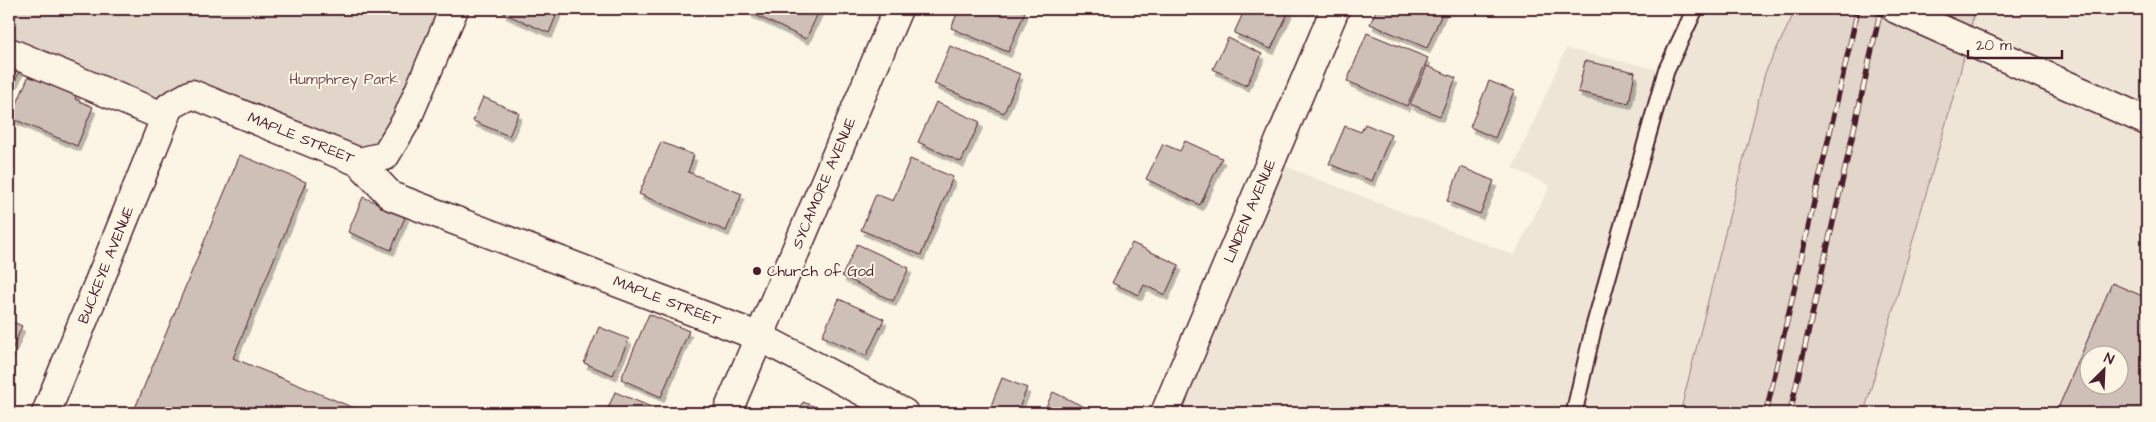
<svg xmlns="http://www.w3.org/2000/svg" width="2156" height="422" font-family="'Architects Daughter',sans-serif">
	<defs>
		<filter id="shadow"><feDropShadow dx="3" dy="5.5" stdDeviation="0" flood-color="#0004"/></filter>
	</defs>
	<rect width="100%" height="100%" fill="#fcf5e5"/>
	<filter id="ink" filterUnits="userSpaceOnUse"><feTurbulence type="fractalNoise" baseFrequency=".02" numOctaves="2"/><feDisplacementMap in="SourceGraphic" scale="10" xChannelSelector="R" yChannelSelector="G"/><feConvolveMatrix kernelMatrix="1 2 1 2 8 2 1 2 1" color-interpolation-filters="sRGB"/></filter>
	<g filter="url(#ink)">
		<path fill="#eee5d7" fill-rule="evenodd" d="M1695 9H1796L1765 73 1680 413H1165L1271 161 1514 255 1550 186 1513 168 1566 49 1666 71Z
			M1975 9H2147V413H1864L1959 77ZM2088 354H2118V384H2088Z"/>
		<path fill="#e2d5ca" stroke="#967a7a" d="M9 9H454L385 156 192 94 170 106 9 52Z
			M1796 9H1975L1959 77 1864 413H1680L1765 73Z"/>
		<path fill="#cfc0b7" stroke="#4a1f2b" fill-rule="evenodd" filter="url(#shadow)" d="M505 9H559L549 33 503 13Z
			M750 9H820L806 39 749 12Z
			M959 9H1016L1025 12 1008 52 951 28Z
			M1245 9H1290L1271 49 1234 33Z
			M1377 9H1444L1427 48 1370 24Z
			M1367 33 1428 58 1407 106 1347 81Z
			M1228 38 1262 54 1246 86 1213 69Z
			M950 46 1020 74 1004 113 934 84Z
			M9 59 22 65 9 95Z
			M1585 61 1635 72 1629 103 1578 92Z
			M1427 66 1456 78 1440 116 1410 104Z
			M32 68 79 88 75 99 93 107 77 146 11 118Z
			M1489 81 1514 91 1495 138 1470 127Z
			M483 97 519 113 509 136 473 121Z
			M936 102 980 122 961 162 918 142Z
			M1365 124 1391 135 1372 181 1329 164 1345 126 1361 132Z
			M1185 141 1222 158 1200 205 1146 179 1163 144 1180 151Z
			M661 142 694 155 688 172 742 194 726 231 639 194Z
			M240 155 306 182 233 358 366 413H133Z
			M910 159 953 177 921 255 861 230 876 194 893 201Z
			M1461 167 1494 181 1480 214 1447 201Z
			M363 197 406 215 391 250 348 232Z
			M1132 243 1179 265 1165 295 1144 285 1139 295 1112 283Z
			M857 244 909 268 893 301 842 276Z
			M2112 283 2147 298V413H2056ZM2088 354H2118V384H2088Z
			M839 299 884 319 866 356 822 336Z
			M649 314 689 331 661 397 621 379Z
			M9 320 22 326 9 357Z
			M599 327 629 339 613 375 584 363Z
			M1002 378 1027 388 1017 413H988Z
			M615 392 656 409 654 413H606Z
			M1053 392 1097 413H1043Z
			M803 402 831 413H798Z"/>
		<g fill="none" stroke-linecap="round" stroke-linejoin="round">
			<defs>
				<path id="lane" d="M1574 413 1593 330 1666 71 1695 9"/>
				<path id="street" d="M1896 9 2147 121
					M9 52 165 117
					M359 162 385 156 406 121 454 9
					M46 413 170 106 192 94 359 162 391 196 760 337 904 413
					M727 413 898 9
					M1165 413 1335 9"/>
			</defs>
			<use href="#lane" stroke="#4a1f2b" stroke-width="19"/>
			<use href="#street" stroke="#4a1f2b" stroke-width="31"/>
			<use href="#lane" stroke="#fcf5e5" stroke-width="15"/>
			<use href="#street" stroke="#fcf5e5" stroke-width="28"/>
			<defs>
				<path id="rail" d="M1766 413 1858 9
					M1790 413 1881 9"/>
			</defs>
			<use href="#rail" stroke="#4a1f2b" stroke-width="5.5"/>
			<use href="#rail" stroke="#fcf5e5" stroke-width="4" stroke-dasharray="11" stroke-linecap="butt"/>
		</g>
	</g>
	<circle fill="#4a1f2b" stroke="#fcf5e5" stroke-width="2" cx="757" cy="271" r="5"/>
	<g text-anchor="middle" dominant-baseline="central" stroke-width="4" stroke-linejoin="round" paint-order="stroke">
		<g font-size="15" fill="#704c53" stroke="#fcf5e5">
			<text x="344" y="79">Humphrey Park</text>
		</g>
		<g font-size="15" fill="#4a1f2b" stroke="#fcf5e5">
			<text transform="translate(301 138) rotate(22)">MAPLE STREET</text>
			<text transform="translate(824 183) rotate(-67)">SYCAMORE AVENUE</text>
			<text transform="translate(1250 211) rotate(-67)">LINDEN AVENUE</text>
			<text transform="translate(106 265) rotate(-68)">BUCKEYE AVENUE</text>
			<text transform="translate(667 301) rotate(21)">MAPLE STREET</text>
		</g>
		<g font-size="15" fill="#4a1f2b" stroke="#fcf5e5" text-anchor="start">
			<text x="767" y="271">Church of God</text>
		</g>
	</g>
	<rect width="2156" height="422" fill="none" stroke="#fcf5e5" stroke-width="30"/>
	<rect x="15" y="15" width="2126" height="392" fill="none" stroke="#4a1f2b" stroke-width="2" filter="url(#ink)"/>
	<g transform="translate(2104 370) rotate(24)"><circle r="24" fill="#fcf5e5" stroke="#b59f9b"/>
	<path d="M0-4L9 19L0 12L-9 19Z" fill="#4a1f2b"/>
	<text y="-8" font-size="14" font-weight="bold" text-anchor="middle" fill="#4a1f2b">N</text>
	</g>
	<path d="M1968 50v8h94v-8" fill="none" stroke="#4a1f2b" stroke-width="2.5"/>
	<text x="1976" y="50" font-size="15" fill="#4a1f2b" stroke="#fcf5e5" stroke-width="4" paint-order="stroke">20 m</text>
</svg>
